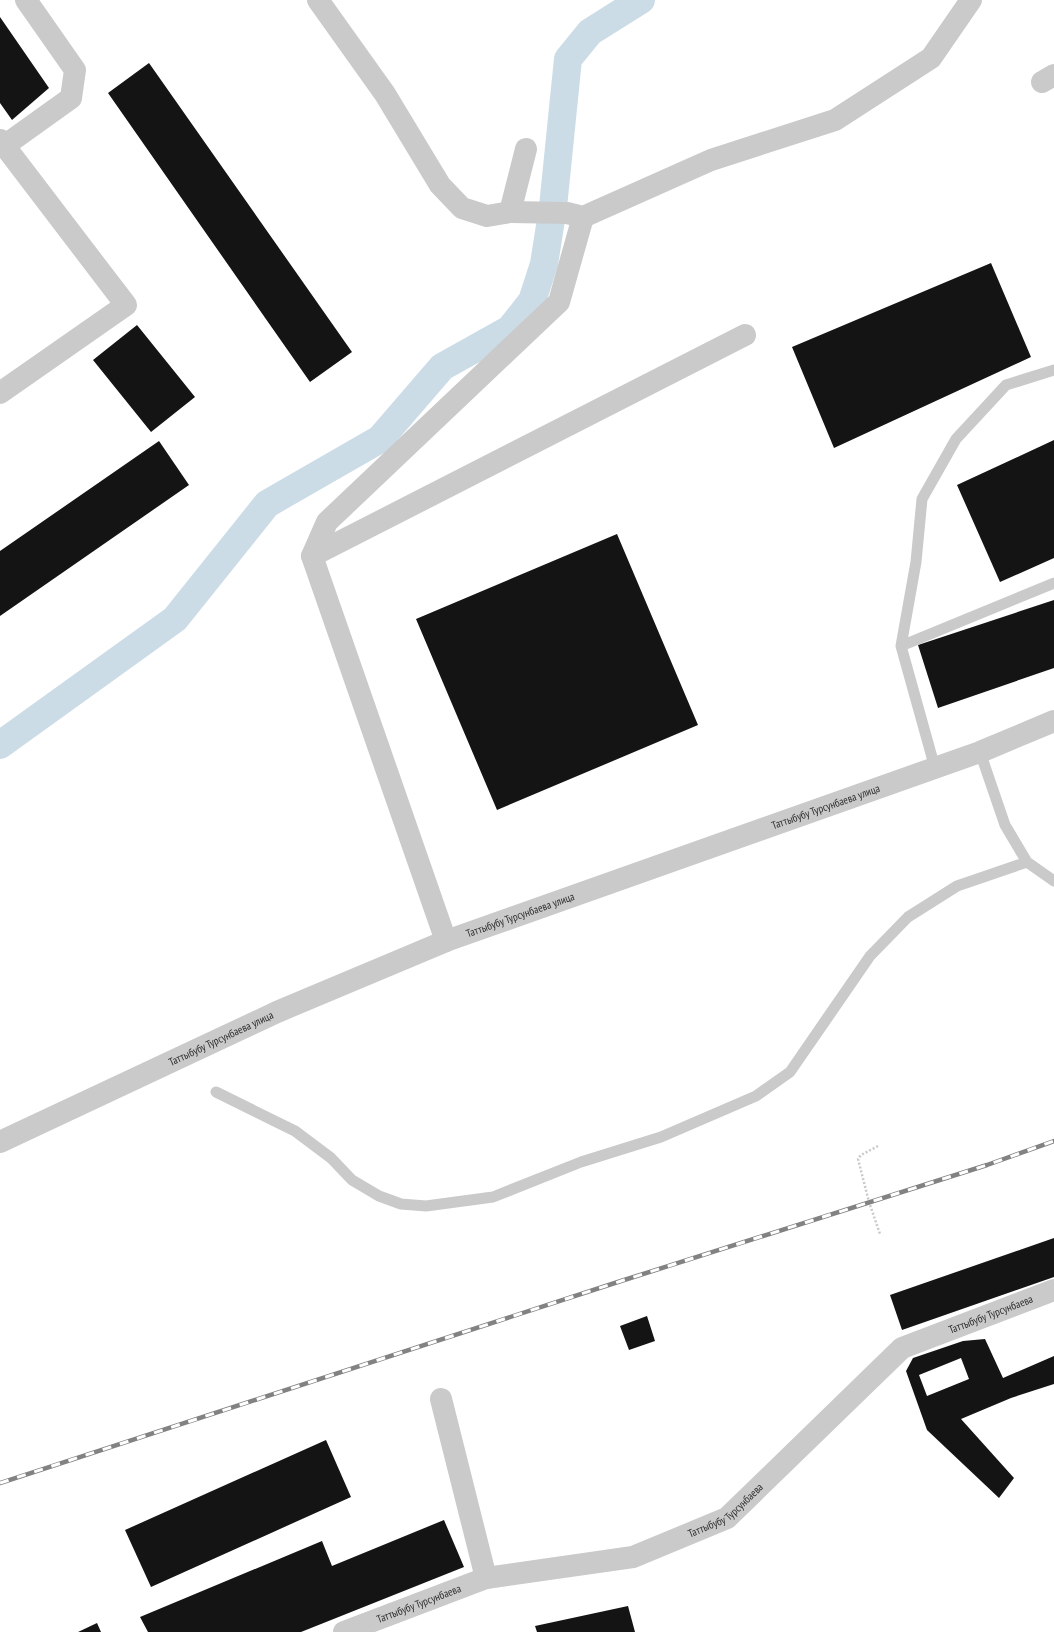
<svg xmlns="http://www.w3.org/2000/svg" width="1054" height="1632" font-family="'PT Sans Narrow',sans-serif">
	<rect width="100%" height="100%" fill="#fff"/>
	<g fill="none" stroke-linecap="round" stroke-linejoin="round">
		<path stroke="#cbdce7" stroke-width="28" d="M0 745 175 619 267 504 380 439 442 367 510 329 532 301 544 264 553 207 568 59 590 32 641 0"/>
	</g>
	<path fill="#141414" fill-rule="evenodd" d="M0 17 49 88 12 120 0 103Z
		M149 63 352 352 310 382 108 93Z
		M991 263 1031 357 834 448 792 347Z
		M137 325 195 397 151 432 93 360Z
		M1054 440V558L1000 582 957 485Z
		M159 441 189 485 0 616V551Z
		M617 534 698 725 497 810 416 619Z
		M1054 600V668L938 708 918 645Z
		M1054 1238V1277L902 1330 890 1295Z
		M647 1316 655 1341 629 1350 620 1326Z
		M985 1339 1003 1378 1054 1356V1384L1011 1398 961 1419 1014 1478 999 1498 927 1430 906 1371 913 1358 963 1341ZM961 1358 969 1379 927 1396 919 1375Z
		M326 1440 351 1497 151 1587 125 1530Z
		M444 1520 464 1567 301 1632H148L140 1617 322 1541 332 1566Z
		M628 1606 635 1632H537L535 1626Z
		M97 1623 101 1632H78Z"/>
	<g fill="none" stroke-linecap="round" stroke-linejoin="round">
		<path stroke="#cacaca" stroke-width="2.5" stroke-dasharray="2 2" stroke-linecap="butt" d="M878 1146 861 1155 858 1159 869 1202 880 1234"/>
		<path stroke="#cacaca" stroke-width="11" d="M901 646 1054 583
			M980 752 1005 825 1027 862 1054 881
			M935 768 901 646 916 562 922 499 956 439 1006 385 1054 370
			M216 1092 295 1131 331 1158 352 1180 379 1196 401 1204 426 1206 493 1197 581 1162 661 1137 756 1096 790 1072 870 956 908 917 957 886 1027 862"/>
		<g stroke="#cacaca" stroke-width="22">
			<path d="M318 0 385 94 440 185 462 208 487 216 510 212 526 149"/>
			<path d="M1042 82 1054 75"/>
			<path d="M0 140 126 305 0 393"/>
			<path d="M4 146 71 98 75 70 26 0"/>
			<path d="M510 212 567 213 583 217 711 160 835 120 931 58 971 0"/>
			<path d="M312 556 327 522 559 302 583 217"/>
			<path d="M446 941 312 556 745 335"/>
			<path d="M441 1399 486 1578"/>
			<path id="s1" d="M344 1632 486 1578 633 1557 727 1518 902 1348 1054 1290"/>
		</g>
		<path stroke="#cacaca" stroke-width="22" id="s2" d="M0 1142 277 1012 446 941 980 752 1054 721"/>
		<defs>
			<path id="rail" d="M0 1483 621 1281 987 1165 1054 1141"/>
		</defs>
		<use href="#rail" stroke="#828282" stroke-width="4.5"/>
		<use href="#rail" stroke="#fff" stroke-width="3" stroke-dasharray="9" stroke-linecap="butt"/>
	</g>
	<g text-anchor="middle" dominant-baseline="central" stroke-width="4" stroke-linejoin="round" paint-order="stroke">
		<g font-size="11" fill="#2d2d2d" stroke="#fff">
			<text stroke="none"><textPath href="#s2" startOffset="892">Таттыбубу Турсунбаева улица</textPath></text>
			<text stroke="none"><textPath href="#s2" startOffset="568">Таттыбубу Турсунбаева улица</textPath></text>
			<text stroke="none"><textPath href="#s2" startOffset="244">Таттыбубу Турсунбаева улица</textPath></text>
			<text stroke="none"><textPath href="#s1" startOffset="741">Таттыбубу Турсунбаева</textPath></text>
			<text stroke="none"><textPath href="#s1" startOffset="405">Таттыбубу Турсунбаева</textPath></text>
			<text stroke="none"><textPath href="#s1" startOffset="80">Таттыбубу Турсунбаева</textPath></text>
		</g>
	</g>
</svg>
